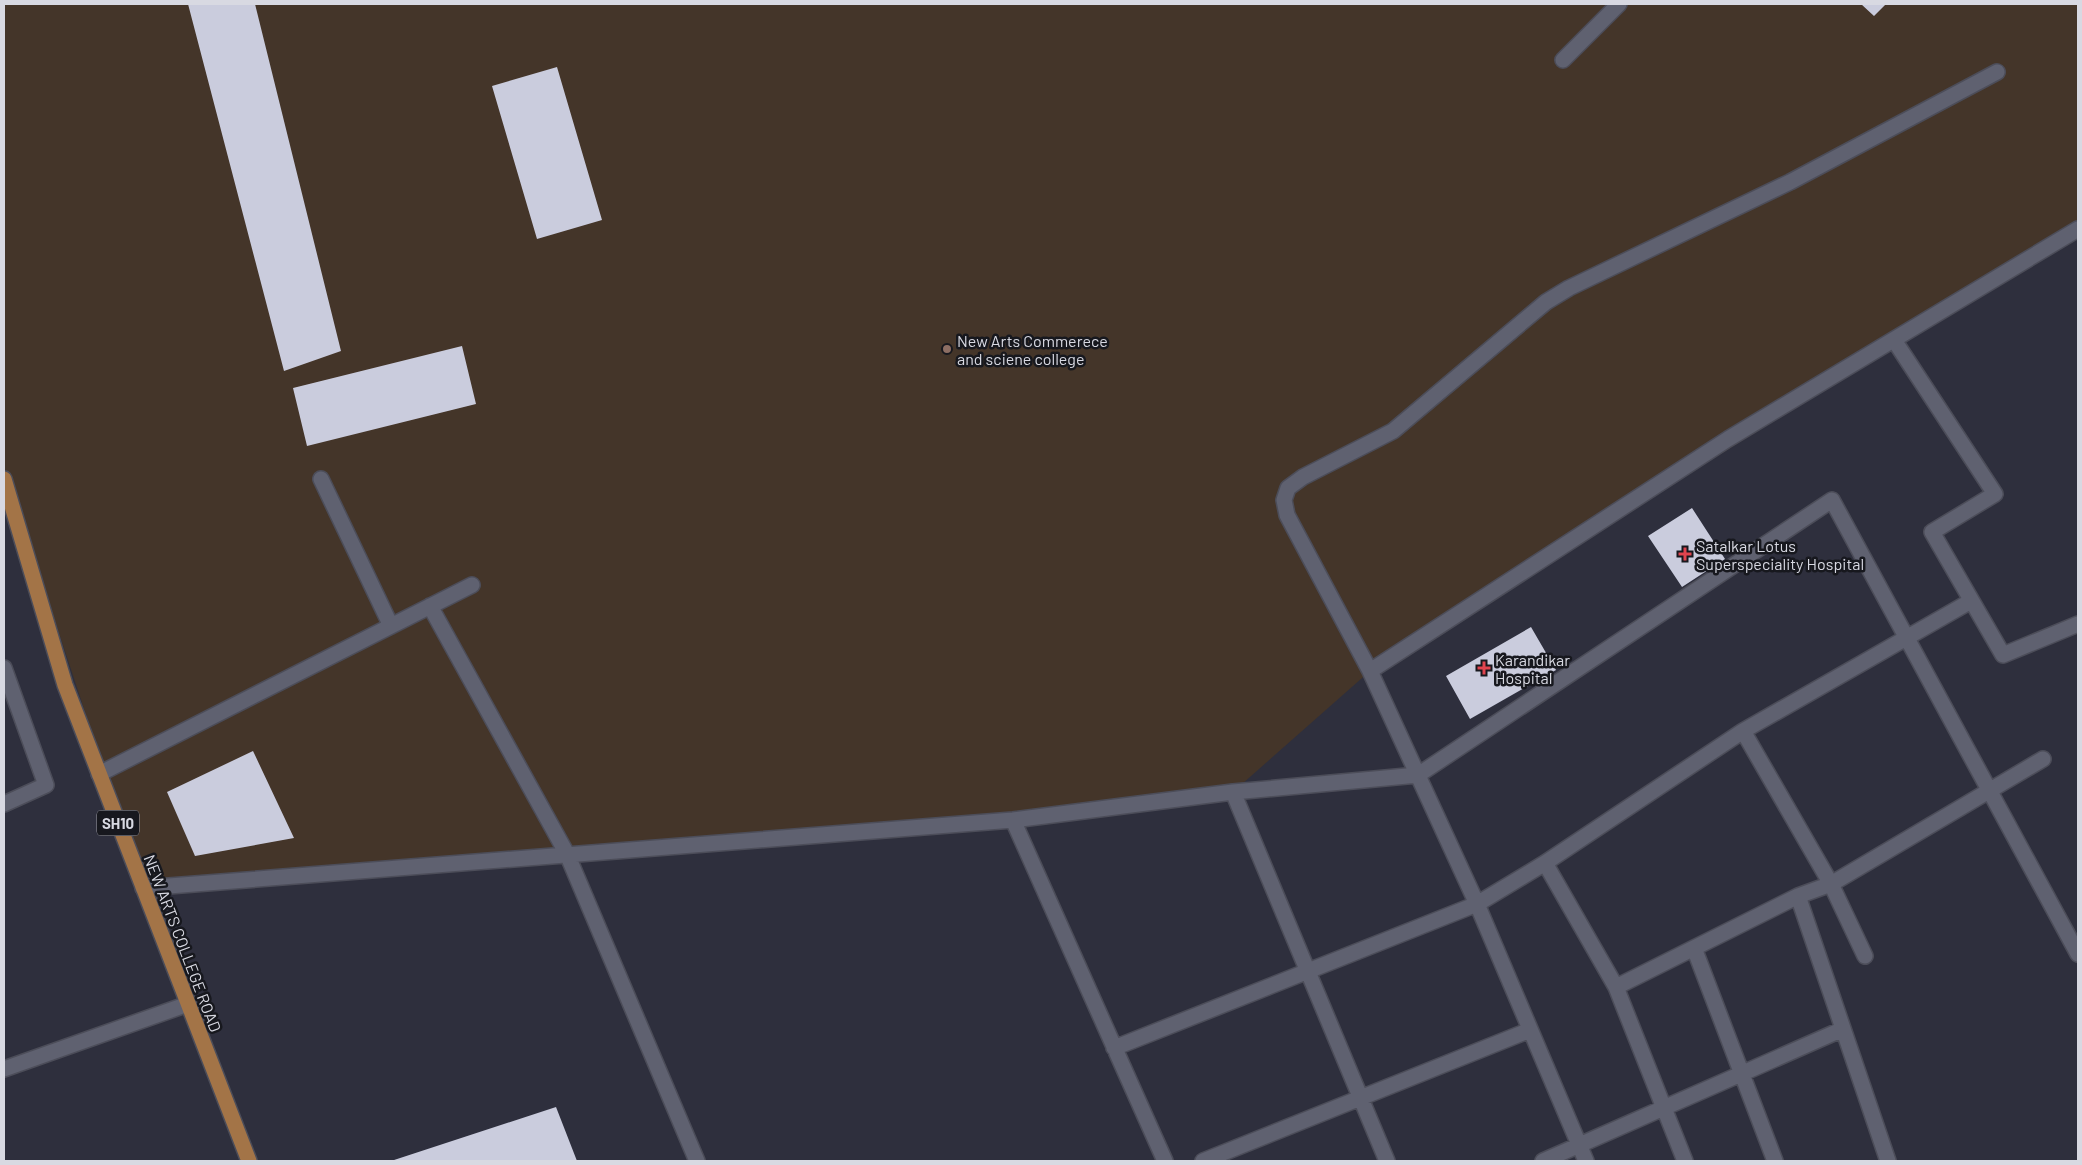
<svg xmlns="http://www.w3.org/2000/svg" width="2082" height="1165" font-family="Barlow,sans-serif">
	<rect width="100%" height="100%" fill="#2e2f3d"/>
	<path fill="#443529" d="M4 4H2078V233L1370 671 1233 792 1013 820 143 888 4 466Z"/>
	<path fill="#caccdd" d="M188 4H255L341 351 284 371Z
		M1861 4H1886L1874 16Z
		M557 67 602 220 537 239 492 86Z
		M462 346 476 404 307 446 293 388Z
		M1692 508 1725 559 1682 587 1648 536Z
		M1531 627 1556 670 1470 719 1446 676Z
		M253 751 294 838 195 856 167 792Z
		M556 1107 577 1161H391Z"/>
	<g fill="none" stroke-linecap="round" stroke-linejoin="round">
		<defs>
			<path id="minor" d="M1563 60 1619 4
				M1894 340 1995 494 1932 532 2003 655 2078 624
				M321 479 391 626
				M430 606 567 854 697 1161
				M4 668 46 785 4 804
				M1370 671 1287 515 1284 500 1288 488 1303 477 1393 431 1546 302 1569 288 1790 182 1997 72
				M1743 731 1831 884 1865 956
				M99 774 472 585
				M1233 792 1387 1161
				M1013 820 1165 1161
				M1545 863 1616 987 1685 1161
				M143 888 1013 820 1233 792 1418 775 1832 500 2078 954
				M1798 896 1831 884 2043 759
				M1694 948 1775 1161
				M1616 987 1798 896 1888 1161
				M1114 1048 1477 904 1545 863 1743 731 1971 601
				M4 1069 188 1004
				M1203 1161 1530 1030
				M1543 1161 1843 1029
				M1586 1161 1477 904 1370 671 1728 439 2078 229"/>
			<path id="major" d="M4 479 65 685 249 1161"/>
		</defs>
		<use href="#minor" stroke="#4c4d59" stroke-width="18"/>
		<use href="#major" stroke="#4c4d59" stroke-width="18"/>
		<use href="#minor" stroke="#5f6170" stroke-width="15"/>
		<use href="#major" stroke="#a37447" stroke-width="15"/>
	</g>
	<circle fill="#8d6e63" stroke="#17181e" stroke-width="2" cx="947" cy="349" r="5"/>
	<g fill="#e0444e" stroke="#17181e" stroke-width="2">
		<path d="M1682.5 546.5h5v5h5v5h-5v5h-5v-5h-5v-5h5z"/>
		<path d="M1481.5 660.5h5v5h5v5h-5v5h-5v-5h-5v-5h5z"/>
	</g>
	<g text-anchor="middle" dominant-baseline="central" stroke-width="5" stroke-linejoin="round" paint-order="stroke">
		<rect fill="#17181e" stroke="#9e9fa7" stroke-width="1" x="97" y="810.5" width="42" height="25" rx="4"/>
		<g font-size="15" font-weight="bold" fill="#d8d9e2">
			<text x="118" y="823">SH10</text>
		</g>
		<g font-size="16" fill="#d8d9e2" stroke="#17181e" text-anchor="start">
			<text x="957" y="340">New Arts Commerece<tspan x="957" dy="18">and sciene college</tspan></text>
			<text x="1696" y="545">Satalkar Lotus<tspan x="1696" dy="18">Superspeciality Hospital</tspan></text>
			<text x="1495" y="659">Karandikar<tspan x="1495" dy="18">Hospital</tspan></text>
		</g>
		<g font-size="16" fill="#d8d9e2" stroke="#17181e">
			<text transform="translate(183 943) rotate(69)">NEW ARTS COLLEGE ROAD</text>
		</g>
	</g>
	<rect width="2082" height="1165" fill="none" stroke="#d8d9e2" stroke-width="10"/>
</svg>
